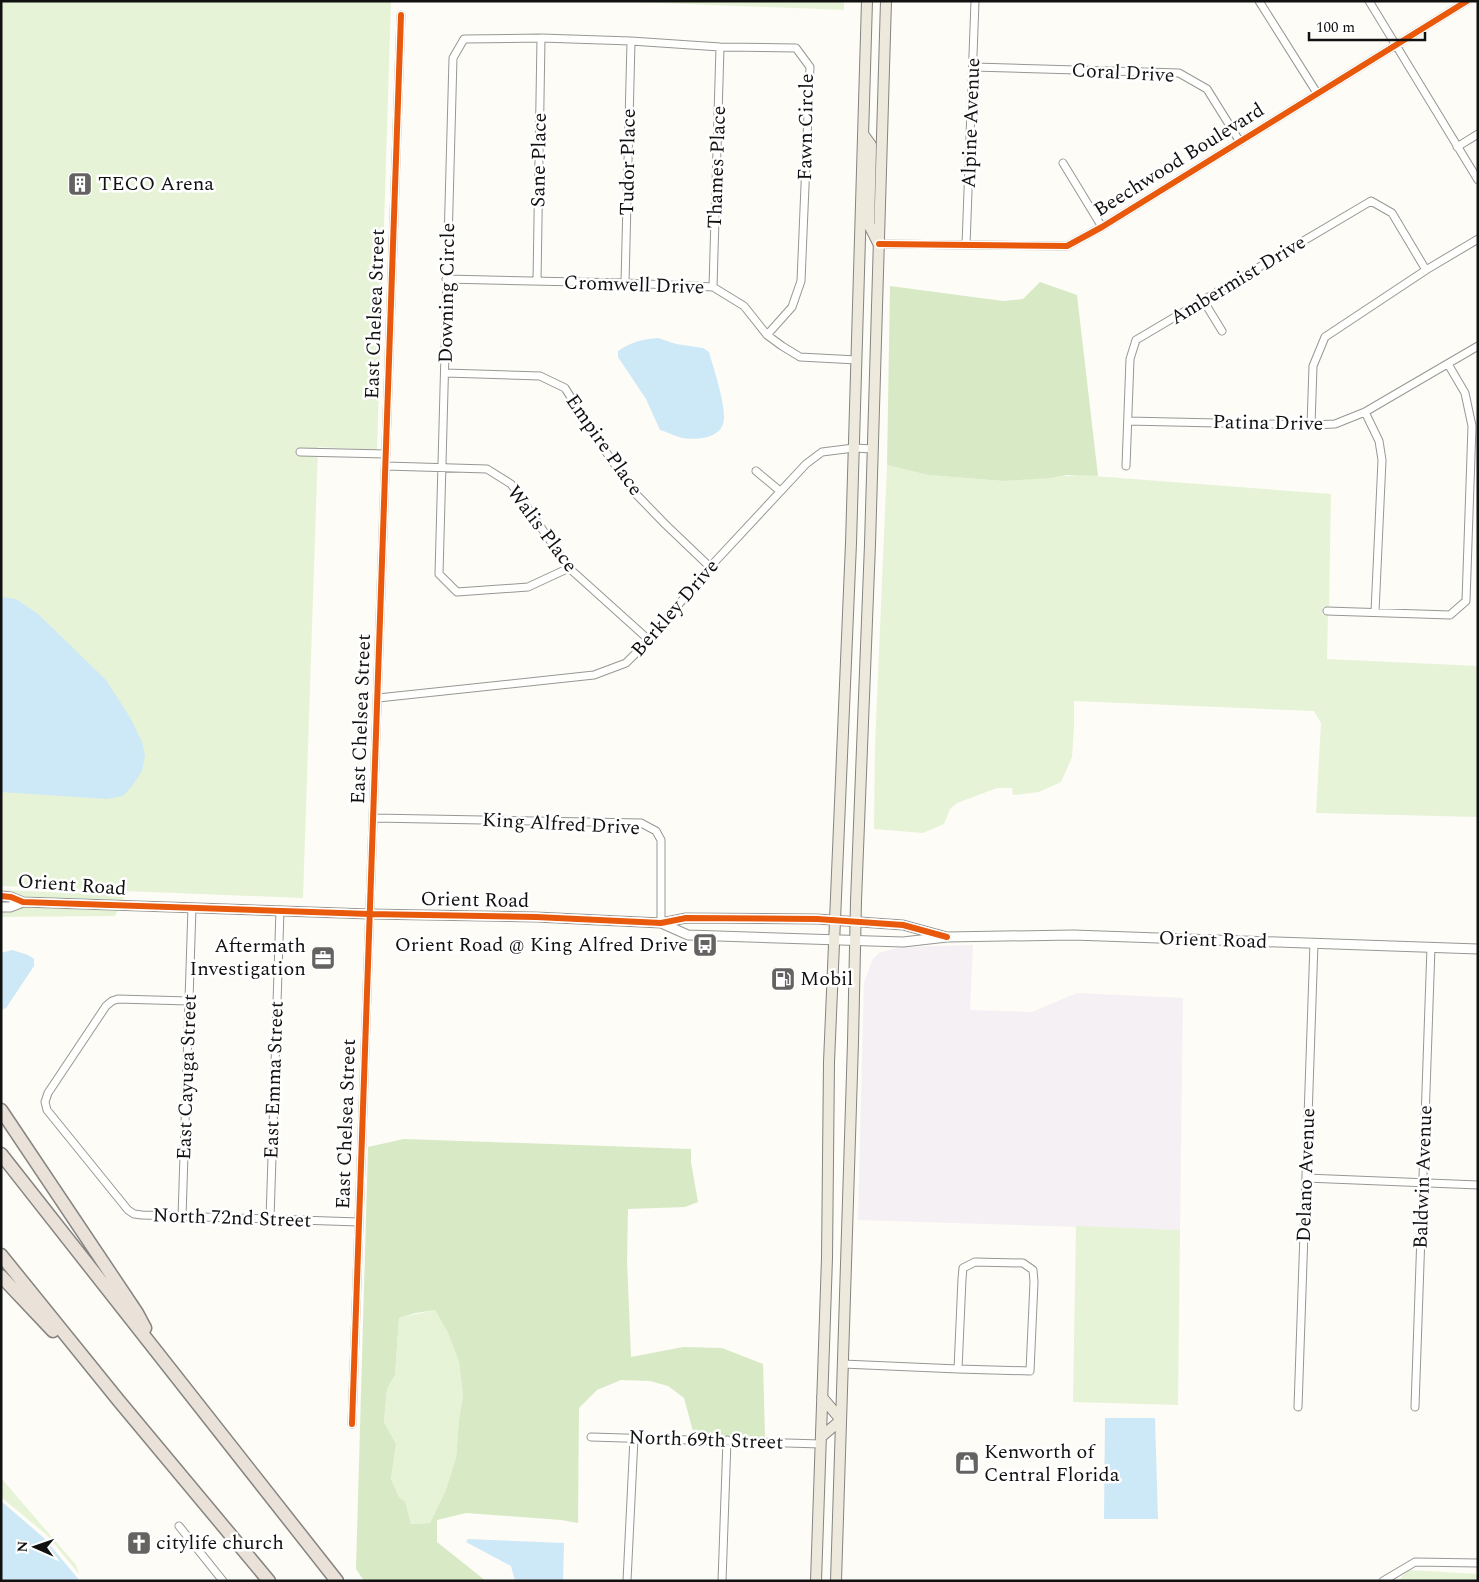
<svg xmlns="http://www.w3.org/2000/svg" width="1479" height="1582" font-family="Spectral,serif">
	<rect width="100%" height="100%" fill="#fdfcf7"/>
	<path fill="#f5f0f3" d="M973 945 970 1010 1032 1012 1077 993 1183 998 1180 1230 858 1220 864 982 873 959 879 953 900 947Z"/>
	<path fill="#e7f3d7" d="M1 1H391L377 450 318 447 303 898 1 886Z
		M609 1H844V10Z
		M887 465 928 475 1003 481 1080 475 1331 494 1329 607H1323L1322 614 1328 615 1327 659 1478 666V817L1316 813 1321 723 1314 711 1074 701V726L1072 757 1061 782 1039 792 1013 795 1012 788H997L957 803 950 809 944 824 923 833 874 829 875 746Z
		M1 890 125 895 122 902 26 898 1 892Z
		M23 906 25 907 26 906 118 910 115 916 1 917V911Z
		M1076 1226 1180 1230 1178 1405 1073 1402Z
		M435 1310 448 1333 459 1362 463 1396 459 1419 456 1458 445 1492 430 1523 411 1524 405 1501 399 1497 391 1479 396 1444 384 1422 387 1389 395 1375 399 1318Z
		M1 1478 76 1565 79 1574 47 1535 1 1497Z
		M1410 1570 1478 1574V1581H1399L1405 1573Z"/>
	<path fill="#d8eac5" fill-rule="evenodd" d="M1040 282 1077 295 1098 476 1068 475 1050 478 1003 481 928 475 887 465 890 286 1003 301 1023 299Z
		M404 1139 691 1149V1162L698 1202 685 1207 628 1209 627 1261 631 1357 683 1347 722 1348 763 1364 765 1438 694 1435 684 1398 668 1386 650 1381 621 1380 597 1390 579 1408 578 1523 561 1520 466 1513 437 1520V1542L486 1581H364L356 1569 368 1147ZM435 1310 448 1333 459 1362 463 1396 459 1419 456 1458 445 1492 430 1523 411 1524 405 1501 399 1497 391 1479 396 1444 384 1422 387 1389 395 1375 399 1318 416 1313Z"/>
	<path fill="#cde8f7" d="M658 338 676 344 703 348 709 352C713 367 728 410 723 424 718 439 695 440 682 438 675 436 667 432 660 430L646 399 618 357V351C631 342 643 339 658 338Z
		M1 597 16 599 38 614 106 680 131 719 142 742 145 755 142 771 132 786 123 796 107 799 1 792Z
		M12 950 28 955 34 959V966L6 1008 1 1010V953Z
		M1105 1418H1155L1158 1519H1104Z
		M1 1501 44 1538 80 1581H1Z
		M468 1539 564 1543 563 1581H515L511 1566 466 1542Z"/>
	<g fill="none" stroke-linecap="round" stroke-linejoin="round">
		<defs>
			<path id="minor" d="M1259 1 1317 93
				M1369 1 1478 180
				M974 67 1179 73 1207 89 1240 142
				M1457 147 1478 134
				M1063 163 1102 227
				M879 244 1067 246 1102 227 1467 1
				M966 245 975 1
				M446 279 625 283 713 287 744 306 767 335 782 346 800 357 857 360
				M537 281 541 38
				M625 283 631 41
				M713 287 720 47
				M1203 300 1222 331
				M445 373 540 376 565 388 593 433 633 491 665 524 710 567
				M1365 412 1379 441 1382 460 1375 612
				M1128 421 1311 425 1335 424 1365 412 1478 346
				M1311 425 1313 366 1325 337 1426 270 1478 239
				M300 452 386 454
				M386 466 487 469 511 484 569 568 649 640
				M1126 466 1130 359 1136 340 1371 201 1392 213 1426 270
				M756 471 780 491
				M569 568 528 587 457 592 439 574 453 58 464 39 541 38 631 41 720 47 796 48 810 67 801 281 792 307 767 335
				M1327 611 1450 615 1466 601 1472 426 1465 393 1448 364
				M378 698 594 675 626 663 649 640 710 567 806 464 822 452 854 448 873 449
				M373 818 641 823 656 831 661 840V923
				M189 1001 118 999 112 1001 106 1006 48 1093 45 1102 47 1110 128 1210 134 1214 142 1215 359 1222
				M1306 1178 1478 1185
				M182 1217 192 907
				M270 1219 280 910
				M975 1262 1023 1263 1033 1270 1034 1282 1030 1371 958 1369 962 1279 963 1268Z
				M843 1364 958 1369
				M1298 1407 1314 943
				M1415 1407 1431 947
				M352 1424 401 15
				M591 1437 821 1444
				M179 1526 223 1581
				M627 1581 634 1438
				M722 1581 727 1440
				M1383 1581 1415 1562 1478 1563"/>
			<path id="tertiary" d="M1 896 11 897 23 902 369 914 536 917 661 923 686 918 817 919 903 925 947 937
				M1 907H10L23 902
				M661 923 688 935 903 942 947 937 1073 935 1478 949"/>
			<path id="primary" d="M863 134 871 145 869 225 878 243
				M822 1397 841 1420
				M821 1437 841 1420
				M816 1581 827 1258 829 1062 851 543 867 1
				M836 1581 853 1042 856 901 870 544 886 1"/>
			<path id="motorway" d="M1 1110 137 1313 145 1328
				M1 1154 337 1581
				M1 1255 119 1401 269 1581
				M1 1276 53 1331"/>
		</defs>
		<use href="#minor" stroke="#979795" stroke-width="9"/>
		<use href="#tertiary" stroke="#979795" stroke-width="11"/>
		<use href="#primary" stroke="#858482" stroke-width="12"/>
		<use href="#motorway" stroke="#858482" stroke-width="15"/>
		<use href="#minor" stroke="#fffffe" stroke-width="7"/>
		<use href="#tertiary" stroke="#fffffe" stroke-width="9"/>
		<use href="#primary" stroke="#ede9dc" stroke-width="10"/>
		<use href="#motorway" stroke="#eae1d8" stroke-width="12"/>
		<defs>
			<path id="cycleway" d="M879 244 1067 246 1102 227 1467 1
				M1 896 11 897 23 902 369 914 536 917 661 923 686 918 817 919 903 925 947 937
				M352 1424 401 15"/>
		</defs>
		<use href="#cycleway" stroke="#fff" stroke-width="9"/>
		<use href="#cycleway" stroke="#e8590c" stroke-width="6"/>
	</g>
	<defs>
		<symbol id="building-square" viewBox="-11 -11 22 22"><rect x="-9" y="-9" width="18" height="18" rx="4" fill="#646362" stroke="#fff"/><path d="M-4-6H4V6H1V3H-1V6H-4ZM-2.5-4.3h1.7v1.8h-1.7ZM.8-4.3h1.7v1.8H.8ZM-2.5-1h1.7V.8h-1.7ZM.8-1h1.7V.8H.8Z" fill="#fff"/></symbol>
		<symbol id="bus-square" viewBox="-11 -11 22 22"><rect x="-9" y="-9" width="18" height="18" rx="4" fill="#646362" stroke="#fff"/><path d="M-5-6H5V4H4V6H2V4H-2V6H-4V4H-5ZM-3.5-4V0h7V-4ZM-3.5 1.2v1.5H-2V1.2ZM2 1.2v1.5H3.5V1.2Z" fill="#fff"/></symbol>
		<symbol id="office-square" viewBox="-11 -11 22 22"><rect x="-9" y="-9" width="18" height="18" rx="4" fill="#646362" stroke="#fff"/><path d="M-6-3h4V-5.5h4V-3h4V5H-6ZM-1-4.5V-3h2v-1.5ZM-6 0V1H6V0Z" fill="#fff"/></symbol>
		<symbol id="fuel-square" viewBox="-11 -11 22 22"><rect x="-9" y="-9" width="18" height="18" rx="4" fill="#646362" stroke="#fff"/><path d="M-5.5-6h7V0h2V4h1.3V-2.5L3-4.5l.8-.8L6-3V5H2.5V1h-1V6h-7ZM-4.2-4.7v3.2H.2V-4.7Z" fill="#fff"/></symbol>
		<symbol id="shop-square" viewBox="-11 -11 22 22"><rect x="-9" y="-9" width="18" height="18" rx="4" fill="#646362" stroke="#fff"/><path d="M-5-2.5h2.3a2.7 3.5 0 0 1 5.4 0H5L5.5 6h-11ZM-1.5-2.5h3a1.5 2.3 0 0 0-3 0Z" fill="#fff"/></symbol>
		<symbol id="church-square" viewBox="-11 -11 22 22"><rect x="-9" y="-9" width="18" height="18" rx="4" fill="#646362" stroke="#fff"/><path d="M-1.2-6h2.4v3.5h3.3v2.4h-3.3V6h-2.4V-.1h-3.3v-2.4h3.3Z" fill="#fff"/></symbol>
	</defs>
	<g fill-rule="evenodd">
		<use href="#building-square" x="66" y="170" width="28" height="28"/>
		<use href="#bus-square" x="691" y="931" width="28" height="28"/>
		<use href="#office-square" x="309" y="944" width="28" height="28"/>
		<use href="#fuel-square" x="769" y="965" width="28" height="28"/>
		<use href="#shop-square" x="953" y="1449" width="28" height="28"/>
		<use href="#church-square" x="125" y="1529" width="28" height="28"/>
	</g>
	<g text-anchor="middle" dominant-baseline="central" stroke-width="5" stroke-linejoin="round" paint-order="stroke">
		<g font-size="20" fill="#111" stroke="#fff">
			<text transform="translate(1123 73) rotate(3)">Coral Drive</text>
			<text transform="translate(971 123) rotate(-88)">Alpine Avenue</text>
			<text transform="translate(806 127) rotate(-89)">Fawn Circle</text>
			<text transform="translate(539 160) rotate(-89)">Sane Place</text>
			<text transform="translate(1179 160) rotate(-32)">Beechwood Boulevard</text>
			<text transform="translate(628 162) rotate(-89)">Tudor Place</text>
			<text transform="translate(717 167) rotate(-88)">Thames Place</text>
			<text transform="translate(1238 280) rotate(-31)">Ambermist Drive</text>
			<text transform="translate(634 285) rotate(2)">Cromwell Drive</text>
			<text transform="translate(447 293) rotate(-89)">Downing Circle</text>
			<text transform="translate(375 314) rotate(-88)">East Chelsea Street</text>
			<text transform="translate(1268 423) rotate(1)">Patina Drive</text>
			<text transform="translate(604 445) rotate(55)">Empire Place</text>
			<text transform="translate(542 529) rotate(53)">Walis Place</text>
			<text transform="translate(675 608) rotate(-49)">Berkley Drive</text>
			<text transform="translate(361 719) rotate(-88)">East Chelsea Street</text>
			<text transform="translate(561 824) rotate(3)">King Alfred Drive</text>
			<text transform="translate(72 885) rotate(4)">Orient Road</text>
			<text transform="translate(475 900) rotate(1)">Orient Road</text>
			<text transform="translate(1213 940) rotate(2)">Orient Road</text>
			<text transform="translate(187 1077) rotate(-88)">East Cayuga Street</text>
			<text transform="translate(274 1080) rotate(-88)">East Emma Street</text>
			<text transform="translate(346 1124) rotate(-88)">East Chelsea Street</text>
			<text transform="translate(1306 1175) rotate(-88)">Delano Avenue</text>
			<text transform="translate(1423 1177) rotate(-88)">Baldwin Avenue</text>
			<text transform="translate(232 1218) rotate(2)">North 72nd Street</text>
			<text transform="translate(706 1440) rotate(2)">North 69th Street</text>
		</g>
		<g font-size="20" fill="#111" stroke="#fff" text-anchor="start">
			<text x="98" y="184">TECO Arena</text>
			<text x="688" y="945" text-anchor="end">Orient Road @ King Alfred Drive</text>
			<text x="306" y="946" text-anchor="end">Aftermath<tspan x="306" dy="23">Investigation</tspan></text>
			<text x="800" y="979">Mobil</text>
			<text x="984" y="1452">Kenworth of<tspan x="984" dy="23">Central Florida</tspan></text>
			<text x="156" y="1543">citylife church</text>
		</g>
	</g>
	<rect width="1479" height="1582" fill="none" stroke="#111111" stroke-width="5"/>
	<g transform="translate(35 1547) rotate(272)" stroke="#ffffff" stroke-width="4" paint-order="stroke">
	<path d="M0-4L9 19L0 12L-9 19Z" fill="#111111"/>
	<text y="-8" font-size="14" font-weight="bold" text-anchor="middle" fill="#111111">N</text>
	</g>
	<path d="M1309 32v8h116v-8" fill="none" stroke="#111111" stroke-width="2.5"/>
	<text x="1316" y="32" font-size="15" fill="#111111" stroke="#ffffff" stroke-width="4" paint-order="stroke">100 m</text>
</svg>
